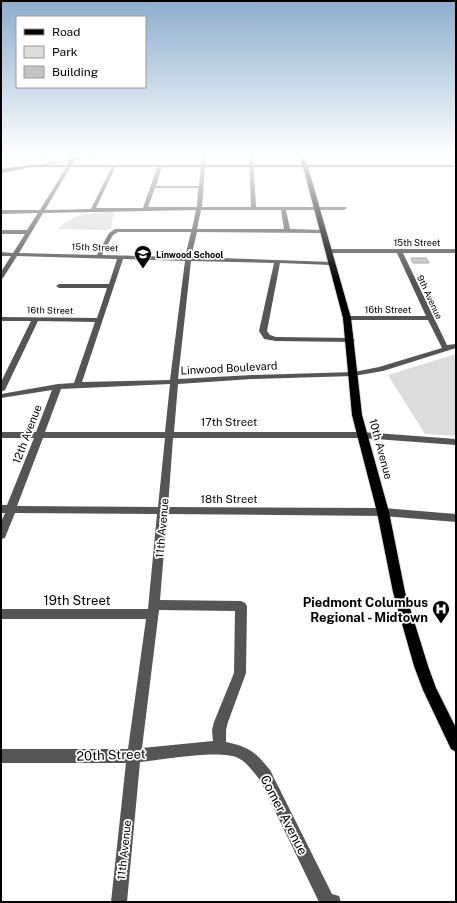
<svg xmlns="http://www.w3.org/2000/svg" width="457" height="903" font-family="'Public Sans',sans-serif">
	<rect width="100%" height="100%" fill="#fff"/>
	<path fill="#dcdcdc" d="M114 211 111 229 106 230 58 229C73 213 93 213 114 211Z
		M456 354V436L425 434 388 375Z"/>
	<g fill="none" stroke-linecap="round" stroke-linejoin="round">
		<path fill="#a3a3a3" fill-rule="evenodd" d="M43 155 53 156 24 162 21 160Z"/>
	</g>
	<path fill="#c4c4c4" stroke="#999" d="M411 258H426L429 263H413Z"/>
	<g fill="none" stroke-linecap="round" stroke-linejoin="round">
		<defs>
			<path id="major" d="M72 155H77L72 165H302L300 155H304L307 165H456V167H308L351 318 362 415 389 512 405 592 428 666 436 688 456 728V752L451 749 423 690 414 666 393 592 377 512 352 415 343 318 303 167H31L1 173V169L31 165H67Z"/>
		</defs>
		<use href="#major" stroke="#dbdbdb" stroke-width="2"/>
		<path fill="#555" fill-rule="evenodd" d="M98 155H112L31 167 29 166Z
			M202 155H206L202 207H251L249 155H253L256 207H346L347 208 344 210H286L290 229 325 230 326 231 323 233 197 232 191 257 333 262V264L331 265 280 263 267 331 270 335 276 337 351 338 355 340 351 342 276 341 264 339 259 331 274 263 191 261 178 379 252 375 354 372 379 367 442 348 428 320H347L344 318 347 316H426L397 253H329L326 251 329 249H456V253H403L447 345 456 344V348L383 371 354 376 252 379 178 384 174 432H362L456 439V445L362 438H173L168 507 383 508 456 514V522L383 516 167 514 160 600 241 601 245 603 247 606 246 673 228 722 226 730V742C250 747 255 752 270 770L332 894 339 896 341 902H319L260 780C254 773 247 762 238 758 220 749 162 760 140 762L127 902H111L126 763H1V749H128L146 619H1V609H148L157 514 15 513 6 535 5 538 1 539V522L5 513H1V505H7L34 438H1V432H36L52 390 1 398V394L58 384 74 383 95 322 38 321 5 390 1 392V382L31 321H1V317L97 318 107 288H59L56 286 59 284H109L117 259 17 256 3 278 1 279V272L11 256H1V252L13 253 25 234H1V230H27L38 213 1 214V210H40L67 166 69 165 71 166 45 210 91 209 112 166 114 165 116 166 96 208H143L158 165 162 166 156 186H199ZM155 188H198L197 207H148ZM196 210 192 229H115L109 233 97 255 19 253 43 213ZM201 210H281L284 229H197ZM118 232H191L185 257 102 255 113 235ZM123 259 185 261 170 380 82 382ZM170 384 165 432H45L61 389ZM43 438H165L158 507 17 506ZM159 610 235 611 234 673 214 722 212 730 213 741 142 748Z"/>
		<use href="#major" fill="#000" fill-rule="evenodd"/>
	</g>
	<linearGradient id="sky" x2="0" y2="1"><stop stop-color="#8cadcc"/><stop offset="0.55" stop-color="#fff"/><stop offset="1" stop-color="#fff" stop-opacity="0"/></linearGradient>
	<rect width="457" height="282" fill="url(#sky)"/>
	<defs>
		<symbol id="school-pin" viewBox="-11 -11 22 30"><path d="M0 17L-7.5 6A9.5 9.5 0 1 1 7.5 6Z" fill="#000" stroke="#fff"/><path d="M0-5L7-2L0 1L-7-2ZM-4 1L0 2.5L4 1V4Q0 6-4 4Z" fill="#fff"/></symbol>
		<symbol id="hospital-pin" viewBox="-11 -11 22 30"><path d="M0 17L-7.5 6A9.5 9.5 0 1 1 7.5 6Z" fill="#000" stroke="#fff"/><path d="M-5-5h3v3.5h4V-5h3V5h-3V1.5h-4V5h-3Z" fill="#fff"/></symbol>
	</defs>
	<g fill-rule="evenodd">
		<use href="#school-pin" x="133" y="244" width="20" height="27"/>
		<use href="#hospital-pin" x="431" y="599" width="20" height="27"/>
	</g>
	<g text-anchor="middle" dominant-baseline="central" stroke-width="3.5" stroke-linejoin="round" paint-order="stroke">
		<g font-size="9" fill="#000" stroke="#fff">
			<text x="417" y="242">15th Street</text>
			<text transform="translate(95 247) rotate(2)">15th Street</text>
			<text transform="translate(430 297) rotate(65)">9th Avenue</text>
			<text x="388" y="309">16th Street</text>
			<text transform="translate(50 310) rotate(1)">16th Street</text>
		</g>
		<g font-size="9" font-weight="bold" fill="#000" stroke="#fff" text-anchor="start">
			<text x="156" y="254">Linwood School</text>
		</g>
		<g font-size="11" fill="#000" stroke="#fff">
			<text transform="translate(229 368) rotate(-3)">Linwood Boulevard</text>
			<text x="229" y="422">17th Street</text>
			<text transform="translate(27 434) rotate(-69)">12th Avenue</text>
			<text transform="translate(381 449) rotate(75)">10th Avenue</text>
			<text x="229" y="499">18th Street</text>
			<text transform="translate(162 528) rotate(-85)">11th Avenue</text>
			<text transform="translate(124 850) rotate(-84)">11th Avenue</text>
		</g>
		<g font-size="13" fill="#000" stroke="#fff">
			<text x="77" y="600">19th Street</text>
			<text transform="translate(111 755) rotate(-2)">20th Street</text>
			<text transform="translate(284 815) rotate(63)">Comer Avenue</text>
		</g>
		<g font-size="13" font-weight="bold" fill="#000" stroke="#fff" text-anchor="end">
			<text x="428" y="602">Piedmont Columbus<tspan x="428" dy="15">Regional - Midtown</tspan></text>
		</g>
	</g>
	<rect width="457" height="903" fill="none" stroke="#000000" stroke-width="4"/>
	<rect x="16" y="16" width="130" height="72" fill="#ffffff" stroke="#999999"/>
	<rect x="24" y="29" width="20" height="6" fill="#000000" stroke="#999999"/>
	<text x="52" y="36" font-size="12" fill="#000000">Road</text>
	<rect x="24" y="46" width="20" height="12" fill="#dcdcdc" stroke="#999999"/>
	<text x="52" y="56" font-size="12" fill="#000000">Park</text>
	<rect x="24" y="66" width="20" height="12" fill="#c4c4c4" stroke="#999999"/>
	<text x="52" y="76" font-size="12" fill="#000000">Building</text>
</svg>
